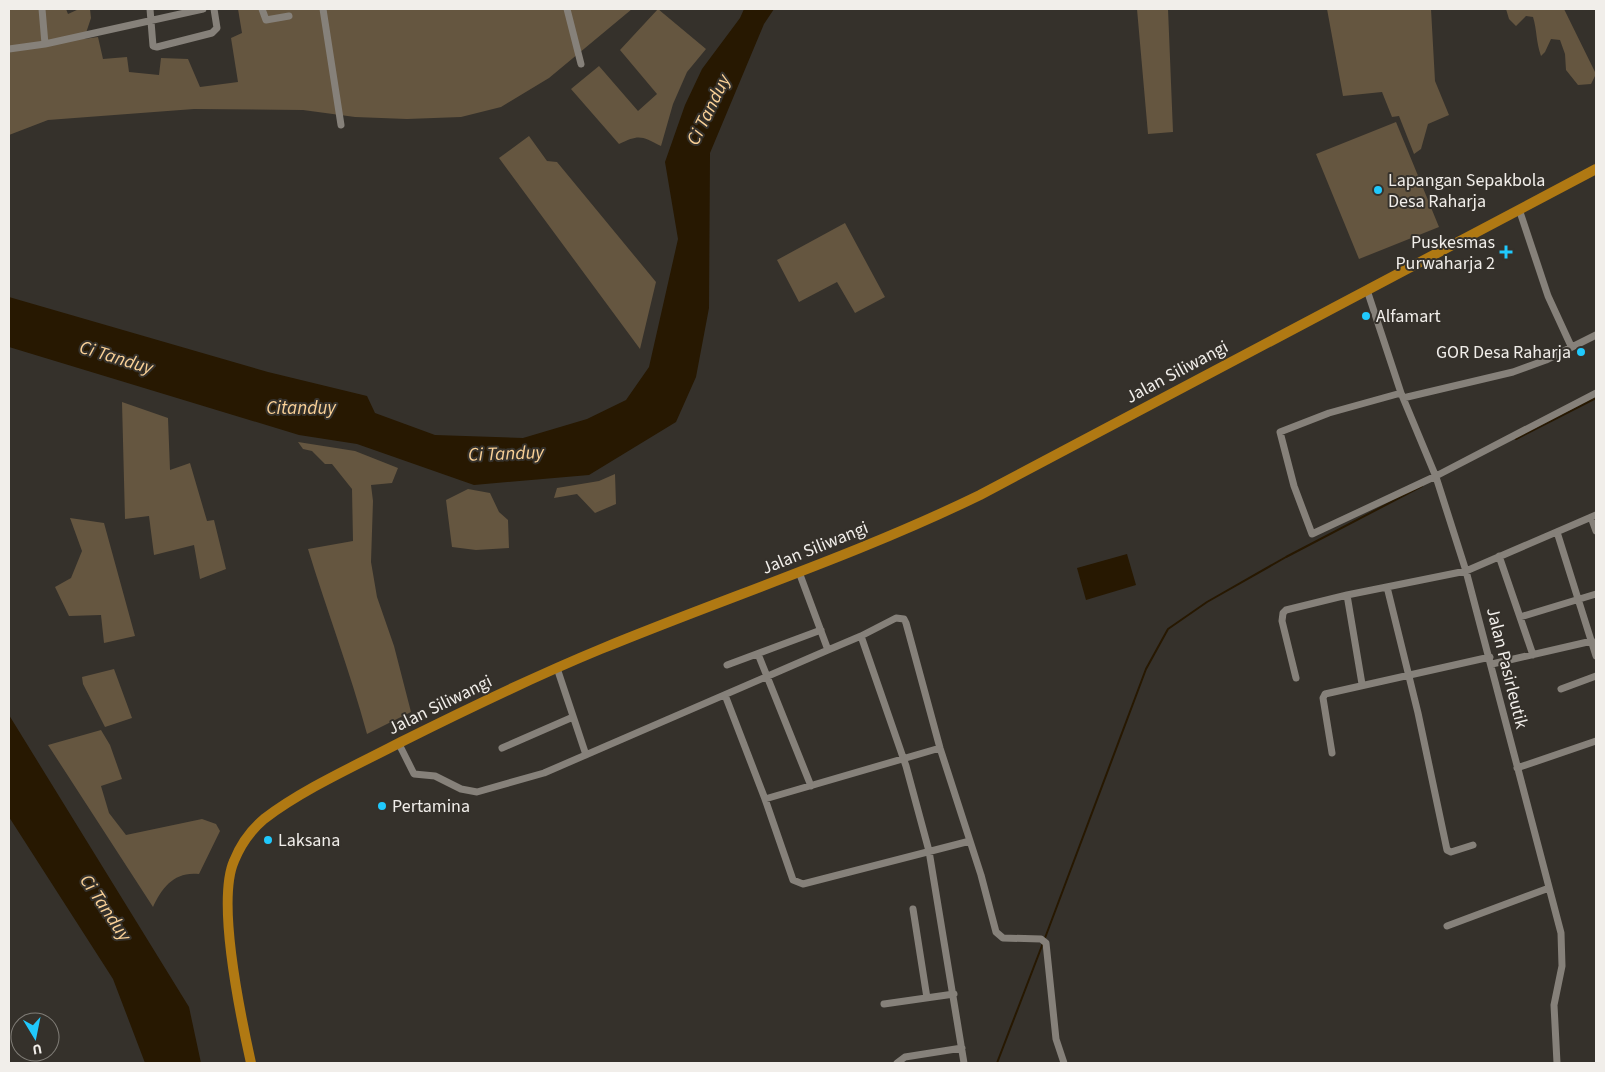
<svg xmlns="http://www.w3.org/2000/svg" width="1605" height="1072" font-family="'Source Sans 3',sans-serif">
	<rect width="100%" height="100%" fill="#35312b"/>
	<path fill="#655640" d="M9 9H66L68 14 79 9H90L91 18 84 39 98 37 103 59 127 57 129 72 159 75 161 58 188 59 200 87 238 82 231 38 242 33 238 9H632L549 78 501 107 461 117 407 119 355 117 303 110 194 109 48 120 9 135Z
		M658 9 706 49 687 72 673 104 661 146C642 136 639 134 619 144L571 89 599 66 638 111 657 94 620 50Z
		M1137 9H1168L1173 132 1148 134Z
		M1327 9H1431L1435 81 1449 115 1428 124 1421 149 1414 154 1399 116 1392 117 1382 92 1343 96Z
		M1506 9H1564L1596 74 1591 84 1578 85 1566 70 1565 54 1560 40 1551 39 1545 52 1541 56C1536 42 1537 30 1533 17L1526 16 1516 26 1509 19Z
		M1396 122 1439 227 1359 259 1316 154Z
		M529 136 547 161 557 162 656 282 640 349 499 158Z
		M845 223 885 297 855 313 837 282 799 302 777 260Z
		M122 402 168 418 170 470 190 463 207 521 214 520 226 569 200 579 194 545 154 555 149 516 125 519Z
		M298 442 355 451 398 468 392 483 371 485 373 501 371 562 377 597 394 646 411 712 367 734C350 671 327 611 308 549L353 541 352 489 332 464H325L312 451 303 449Z
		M615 474 616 504 595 513 577 494 554 498 557 488 599 481Z
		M468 489 490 493 499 512 508 520 509 548 476 550 452 547 446 500Z
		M70 518 104 523 135 636 104 643 101 615 69 616 55 587 71 578 82 551Z
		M114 669 132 718 105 727 83 684 82 677Z
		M101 730 110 745 122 779 101 786 109 813 126 835 202 819 216 824 220 831 199 874C175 871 162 887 153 907L48 745Z"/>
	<path fill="#271801" d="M744 9H774L764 24 710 153 709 308 696 377 676 422 589 475 474 485 357 444 299 435 9 347V297L268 372 367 396 375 413 435 435 523 438 587 419 626 400 649 367 678 239 665 162 685 105 702 69 740 18Z
		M1127 554 1136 585 1086 600 1077 568Z
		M9 715 189 1007 201 1063H145L113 979 9 817Z"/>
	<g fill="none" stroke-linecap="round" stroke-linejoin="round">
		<path stroke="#271801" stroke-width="2" d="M1516 439 1596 398
			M1045 938 1146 669 1168 629 1207 602 1286 557 1422 486
			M997 1063 1043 943"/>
		<path stroke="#86817a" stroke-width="7" d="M42 9 45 44
			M150 9 153 46 157 47 212 33 217 28 214 9
			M262 9 266 20 289 16
			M323 9 341 125
			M567 9 581 64
			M9 49 45 44 203 9
			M1519 209 1548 296 1571 346
			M1367 290 1401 393 1436 477 1466 571 1561 933 1562 966 1554 1005 1557 1063
			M1401 393 1329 413 1280 432 1294 486 1312 534 1436 476 1596 393
			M1403 398 1513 372 1546 360 1596 335
			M1591 517 1596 531
			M1557 532 1596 656
			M1499 556 1533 655
			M799 572 828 650 861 636 906 766 929 851 964 1063
			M1387 587 1418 713 1447 850 1451 852 1473 845
			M1347 595 1362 684
			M1520 617 1596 594
			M861 636 896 618 904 619 906 623 940 748 981 875 996 932 1003 938 1041 939 1046 943 1056 1039 1064 1063
			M758 654 811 786
			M1492 664 1592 641
			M727 665 821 630
			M557 668 586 755
			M1296 678 1282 621 1283 613 1286 610 1347 595 1466 571 1596 515
			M1561 689 1596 676
			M725 695 765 799 940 748
			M399 744 414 774 435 776 461 789 477 792 544 773 828 650
			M502 748 573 717
			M1332 753 1323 698 1325 694 1490 657
			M1517 768 1596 741
			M765 799 793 880 803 884 970 841
			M913 909 927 998
			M1447 926 1549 888
			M884 1004 954 994
			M897 1063 905 1057 962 1048"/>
		<path stroke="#b07913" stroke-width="10" d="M251 1063C241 1018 216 902 234 861 240 846 251 830 264 819 303 789 357 765 401 742 467 709 533 677 601 649 727 597 857 555 980 495L1596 169"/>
	</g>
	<g fill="#20c9fd" stroke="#35312b" stroke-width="2">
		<circle cx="1378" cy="190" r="5"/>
		<path d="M1503.5 244.5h5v5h5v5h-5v5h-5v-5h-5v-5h5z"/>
		<circle cx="1366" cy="316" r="5"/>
		<circle cx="1581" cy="352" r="5"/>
		<circle cx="382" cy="806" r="5"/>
		<circle cx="268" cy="840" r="5"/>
	</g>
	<g text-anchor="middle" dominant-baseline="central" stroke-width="4" stroke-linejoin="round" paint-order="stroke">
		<g font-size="18" fill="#f1eeea" stroke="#35312b" text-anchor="start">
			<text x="1388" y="180">Lapangan Sepakbola<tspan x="1388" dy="21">Desa Raharja</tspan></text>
			<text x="1495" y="242" text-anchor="end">Puskesmas<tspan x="1495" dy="21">Purwaharja 2</tspan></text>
			<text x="1376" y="316">Alfamart</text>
			<text x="1571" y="352" text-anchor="end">GOR Desa Raharja</text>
			<text x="392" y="806">Pertamina</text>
			<text x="278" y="840">Laksana</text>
		</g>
		<g font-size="18" fill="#f1eeea" stroke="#35312b">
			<text transform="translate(1177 372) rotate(-28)">Jalan Siliwangi</text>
			<text transform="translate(815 548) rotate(-22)">Jalan Siliwangi</text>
			<text transform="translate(1507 668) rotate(76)">Jalan Pasirleutik</text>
			<text transform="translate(440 705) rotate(-26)">Jalan Siliwangi</text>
		</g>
		<g font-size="19" font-style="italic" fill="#fad197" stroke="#35312b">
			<text transform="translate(709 110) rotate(-64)">Ci Tanduy</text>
			<text transform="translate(116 358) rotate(17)">Ci Tanduy</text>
			<text x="301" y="408">Citanduy</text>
			<text transform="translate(506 454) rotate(-2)">Ci Tanduy</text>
			<text transform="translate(105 908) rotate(56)">Ci Tanduy</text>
		</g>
	</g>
	<rect width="1605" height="1072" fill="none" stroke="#f1eeea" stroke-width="20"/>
	<g transform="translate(35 1037) rotate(170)"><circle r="24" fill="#35312b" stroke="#807d77"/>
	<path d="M0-4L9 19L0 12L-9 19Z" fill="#20c9fd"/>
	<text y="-8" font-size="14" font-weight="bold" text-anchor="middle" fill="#f1eeea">U</text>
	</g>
</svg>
